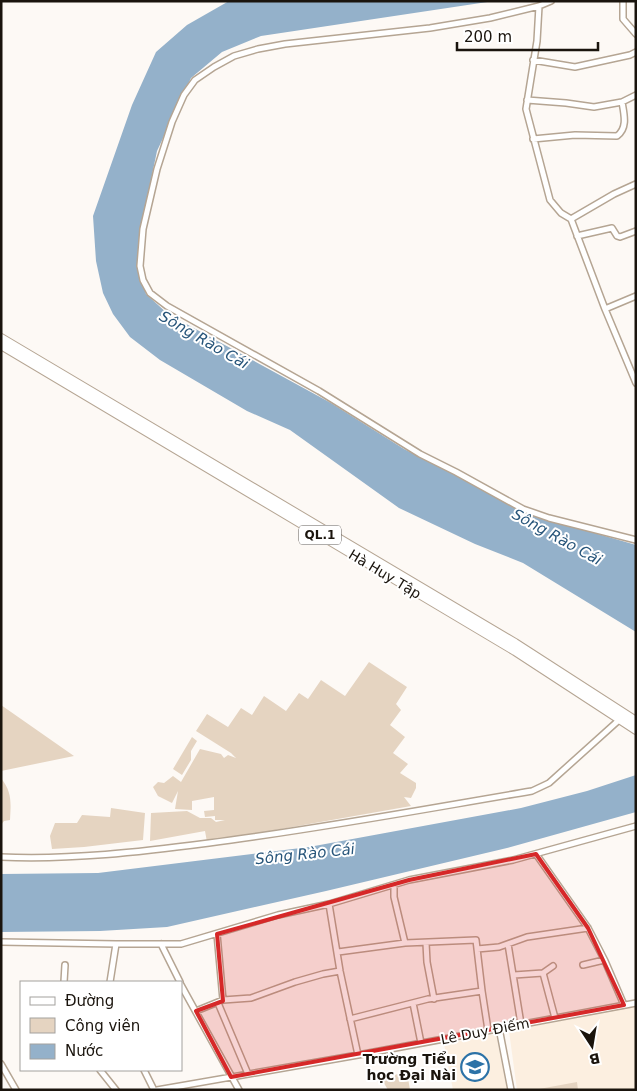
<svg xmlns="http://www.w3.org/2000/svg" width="637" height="1091" font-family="'DejaVu Sans',sans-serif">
	<rect width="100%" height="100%" fill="#fdf9f5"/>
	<path fill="#fcefe0" d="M636 1006V1090H517L509 1031Z
		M496 1034 507 1090H453L444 1044Z"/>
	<path fill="#e5d4c1" d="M369 662 407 687 396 704 401 710 390 725 405 737 393 753 408 764 400 773 416 783V788L411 798 404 797 411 806 207 842 205 831 150 841 151 813 187 811 200 818H211L216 822 225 820H215V816L205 817 204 811 214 810V797L192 801V810L175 809 178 791 172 803 158 796 153 787 158 782 164 783 173 776 181 782 200 749 221 754 224 758 228 755 236 758 231 753 196 731 207 714 228 727 241 708 252 715 264 696 286 711 299 693 308 699 321 680 345 696Z
		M1 705 74 756 1 771Z
		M192 737 197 741 191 751V760L182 775 173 769Z
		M1 778C12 792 11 802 10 820L4 821 1 825Z
		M111 808 145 813 143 840 84 847 52 849 50 836 55 823H77L82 815 110 817Z
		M407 1072 410 1090H388L381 1078Z
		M577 1082 578 1090H540L539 1089Z"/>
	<path fill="#94b1ca" d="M229 1H494L261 36 222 52 191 78 157 151 141 228 137 264 146 294 168 314 331 403 404 449 474 484 519 511 636 545V632L523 563 475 544 399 508 290 430 247 411 160 360 130 337 113 314 103 293 96 261 93 216 132 105 156 52 187 25Z
		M636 775V812L507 848 326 891 167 927 100 931 1 932V874L98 873 309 847 521 808 587 791Z"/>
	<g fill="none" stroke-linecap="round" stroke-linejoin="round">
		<defs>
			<path id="minor" d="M551 1 539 6 490 18 430 28 285 44 258 49 234 56 214 67 195 80 184 95 172 122 157 169 143 229 140 266 143 280 150 293 167 306 319 391 420 454 456 472 523 509 549 518 636 540
				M623 1V19L636 34
				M539 6 537 41 526 109 550 200 561 213 571 219 605 309
				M533 60 575 67 630 55 636 52
				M527 100 566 103 594 107 622 102 636 95
				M533 139 575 135 617 136C628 128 624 114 622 102
				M571 219 614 194 636 184
				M577 236 612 228 617 236 620 237 636 231
				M636 296 605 309 636 383
				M536 854 588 928 605 961 624 1005
				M1 857C71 860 140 852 209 843 318 829 425 809 532 791L549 783 619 720
				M394 885V897L405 943
				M329 904 409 880 513 860 636 826
				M217 934 223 1000
				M1 942 116 944H181L278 915 329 904 340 971 358 1055
				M426 943 427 962 434 999
				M161 944 180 982
				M508 944 521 1024
				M477 949 499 947 527 937 588 928
				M338 952 405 943 476 940 482 991
				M583 965 604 960
				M543 973 555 1018
				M514 975 543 973 553 966
				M64 982 65 965
				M110 982 116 944
				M181 985 239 1090
				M218 1003 248 1074
				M413 1003 421 1043
				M196 1011 223 1000 251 998 295 982 323 974 340 971
				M350 1019 428 999 482 991 488 1030
				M499 1028 511 1090
				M1 1064 16 1090
				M100 1070 116 1090
				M144 1070 154 1090
				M157 1090 358 1055 636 1003"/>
			<path id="primary" d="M1 338 515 643 636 721
				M1 345 515 651 636 730"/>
		</defs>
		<use href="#minor" stroke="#b5a593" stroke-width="8"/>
		<use href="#primary" stroke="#b5a593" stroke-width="10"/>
		<use href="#minor" stroke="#fff" stroke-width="5"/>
		<use href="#primary" stroke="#fff" stroke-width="8"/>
	</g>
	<path fill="#d62828" fill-opacity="0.2" stroke="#d62828" stroke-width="4" stroke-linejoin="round" d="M536 854 588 928 624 1005 231 1077 196 1011 223 1001 217 934 409 880Z"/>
	<defs>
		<symbol id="school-ring" viewBox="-11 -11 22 22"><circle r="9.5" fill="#fff" stroke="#2c72a7" stroke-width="1.5"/><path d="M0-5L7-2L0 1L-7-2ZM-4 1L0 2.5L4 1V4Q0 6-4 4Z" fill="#2c72a7"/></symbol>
	</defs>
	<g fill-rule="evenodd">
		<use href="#school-ring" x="459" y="1051" width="32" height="32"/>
	</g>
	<g text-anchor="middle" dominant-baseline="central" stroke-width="4" stroke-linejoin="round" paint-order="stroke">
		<rect fill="#fff" stroke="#5f5a56" stroke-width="1" x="299" y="525.5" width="42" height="19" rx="4"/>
		<g font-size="12" font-weight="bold" fill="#1a140d">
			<text x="320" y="535">QL.1</text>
		</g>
		<g font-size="14" fill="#1a140d" stroke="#fff">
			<text transform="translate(385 574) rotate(31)">Hà Huy Tập</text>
			<text transform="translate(485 1031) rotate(-11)">Lê Duy Điếm</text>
		</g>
		<g font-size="14" font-weight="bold" fill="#1a140d" stroke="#fff" text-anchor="end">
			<text x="456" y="1059">Trường Tiểu<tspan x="456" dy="16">học Đại Nài</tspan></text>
		</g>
		<g font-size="15" font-style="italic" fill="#27557a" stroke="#fff">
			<text transform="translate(204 340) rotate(30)">Sông Rào Cái</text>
			<text transform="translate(557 537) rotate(29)">Sông Rào Cái</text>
			<text transform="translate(305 854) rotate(-6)">Sông Rào Cái</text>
		</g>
	</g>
	<rect width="637" height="1091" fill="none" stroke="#1a140d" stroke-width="5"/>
	<rect x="20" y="981" width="162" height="90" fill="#ffffff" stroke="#a3a19e"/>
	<rect x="30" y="997" width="25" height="8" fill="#ffffff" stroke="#a3a19e"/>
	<text x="65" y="1006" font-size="15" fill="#1a140d">Đường</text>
	<rect x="30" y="1018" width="25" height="15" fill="#e5d4c1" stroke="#a3a19e"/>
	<text x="65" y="1031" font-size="15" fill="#1a140d">Công viên</text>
	<rect x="30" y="1044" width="25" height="15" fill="#94b1ca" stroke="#a3a19e"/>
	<text x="65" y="1056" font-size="15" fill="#1a140d">Nước</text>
	<g transform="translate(592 1046) rotate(168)" stroke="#ffffff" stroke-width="4" paint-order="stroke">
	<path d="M0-4L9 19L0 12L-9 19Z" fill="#1a140d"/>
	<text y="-8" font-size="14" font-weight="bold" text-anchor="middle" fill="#1a140d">B</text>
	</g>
	<path d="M457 42v8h141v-8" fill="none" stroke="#1a140d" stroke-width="2.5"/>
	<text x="464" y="42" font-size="15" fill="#1a140d" stroke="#ffffff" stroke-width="4" paint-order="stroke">200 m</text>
</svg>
